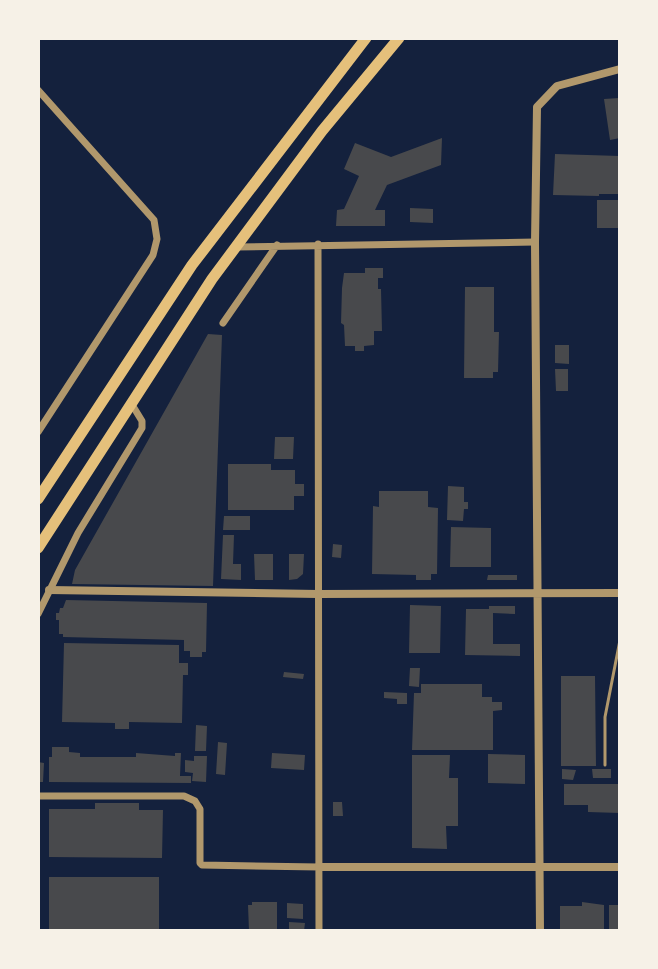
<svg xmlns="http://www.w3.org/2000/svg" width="658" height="969" font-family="Manrope,sans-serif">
	<rect width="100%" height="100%" fill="#14213d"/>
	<path fill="#48494c" d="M619 98 620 138 610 140 604 99Z
		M442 138 441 165 387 185 375 210H385V226H336L337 210 344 209 359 176 344 169 355 143 391 157Z
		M555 154 620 156V194H599V196L553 195Z
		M597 200H620V228H597Z
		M410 208 433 209V223L410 222Z
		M365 268H383V278H378V289H381L382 331H374V345L364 346V351H355V346H345L344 325 341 323 342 288 344 273H365Z
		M465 287H494V332H499L498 372H493V378H464Z
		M208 334 222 335 213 586 72 584 75 570Z
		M555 345H569V364L555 363Z
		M555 369H568V391H556Z
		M275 437H294L293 459H274Z
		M228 464H271V470H295V484H304V496H294V510H228Z
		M448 486 464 487V502H468V509H464L463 521 447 520Z
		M379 491H428V507L438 508 437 574H431V580H416V575L372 574 373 506 379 507Z
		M224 516H250V530H223Z
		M451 527 491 528V567H450Z
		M223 535H234L233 564H241V580L221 579Z
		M333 544 342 545 341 558 332 557Z
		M254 554H273V580H255Z
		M289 554H304L303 574 297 579 289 580Z
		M488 575H517V580H487Z
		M66 600 207 603 206 652H202V657H190V651H184V640L63 637V634H59V620H56V613H59L60 608H63Z
		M410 605 441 606 440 653H409Z
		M489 606H515V614L493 613V644H520V656L465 655 466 609H489Z
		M64 643 179 645V663H188V675H183L182 723 129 722V729H115V723L62 722Z
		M410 668H420L419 687 409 686Z
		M284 672 304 674 303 679 283 677Z
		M561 676H595L596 766H561Z
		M421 684H482V697H492V702H502V710L493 711V750H412L414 693H421Z
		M384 692 407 693V704H397V699L384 698Z
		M196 725 207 726 206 751H195Z
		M218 742 227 743 225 775 216 774Z
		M52 747H69V752L80 753V757H136V753L175 756V753H181L180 776H191V783L49 782V757H52Z
		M272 753 305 755 304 770 271 768Z
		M488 754 525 755V784L488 783Z
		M412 755H450L449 778H458V826H446L447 849 412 848Z
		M194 756H207L206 782 192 781 193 773 185 772V760L194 761Z
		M38 762 44 763 43 782H38Z
		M562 769 576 770 573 780 562 779Z
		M592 769H611V778H593Z
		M564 784H620V813L588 812V805H564Z
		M333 802H342L343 816H333Z
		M95 803H139V810H163L162 858 49 857V809H95Z
		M49 877H159V931H49Z
		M252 902H277V931H249L248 905H252Z
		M582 902 604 905V931H560V906H582Z
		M287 903 303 904V919L287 918Z
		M609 905H620V931H609Z
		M289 922 305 923 304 931H289Z"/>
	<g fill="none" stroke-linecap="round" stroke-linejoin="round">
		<path stroke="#b1986c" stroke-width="3" d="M605 765V717L620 640"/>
		<path stroke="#b1986c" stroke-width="7" d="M38 90 154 220 157 239 153 255 38 432
			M318 244 319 931
			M237 247 535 242
			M223 323 277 245
			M38 614 78 533 142 428V421L131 403
			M38 796H184L195 801 200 809V863L202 865 319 867"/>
		<path stroke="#b1986c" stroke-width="8" d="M49 590 318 594 620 593
			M319 867H620
			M540 931 535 242 537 107 557 86 620 69"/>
		<path stroke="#e5c07b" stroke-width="11" d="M38 499 192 265 366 38
			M38 548 212 279 322 131 399 38"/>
	</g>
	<rect width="658" height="969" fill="none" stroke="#f6f1e7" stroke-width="80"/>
</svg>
